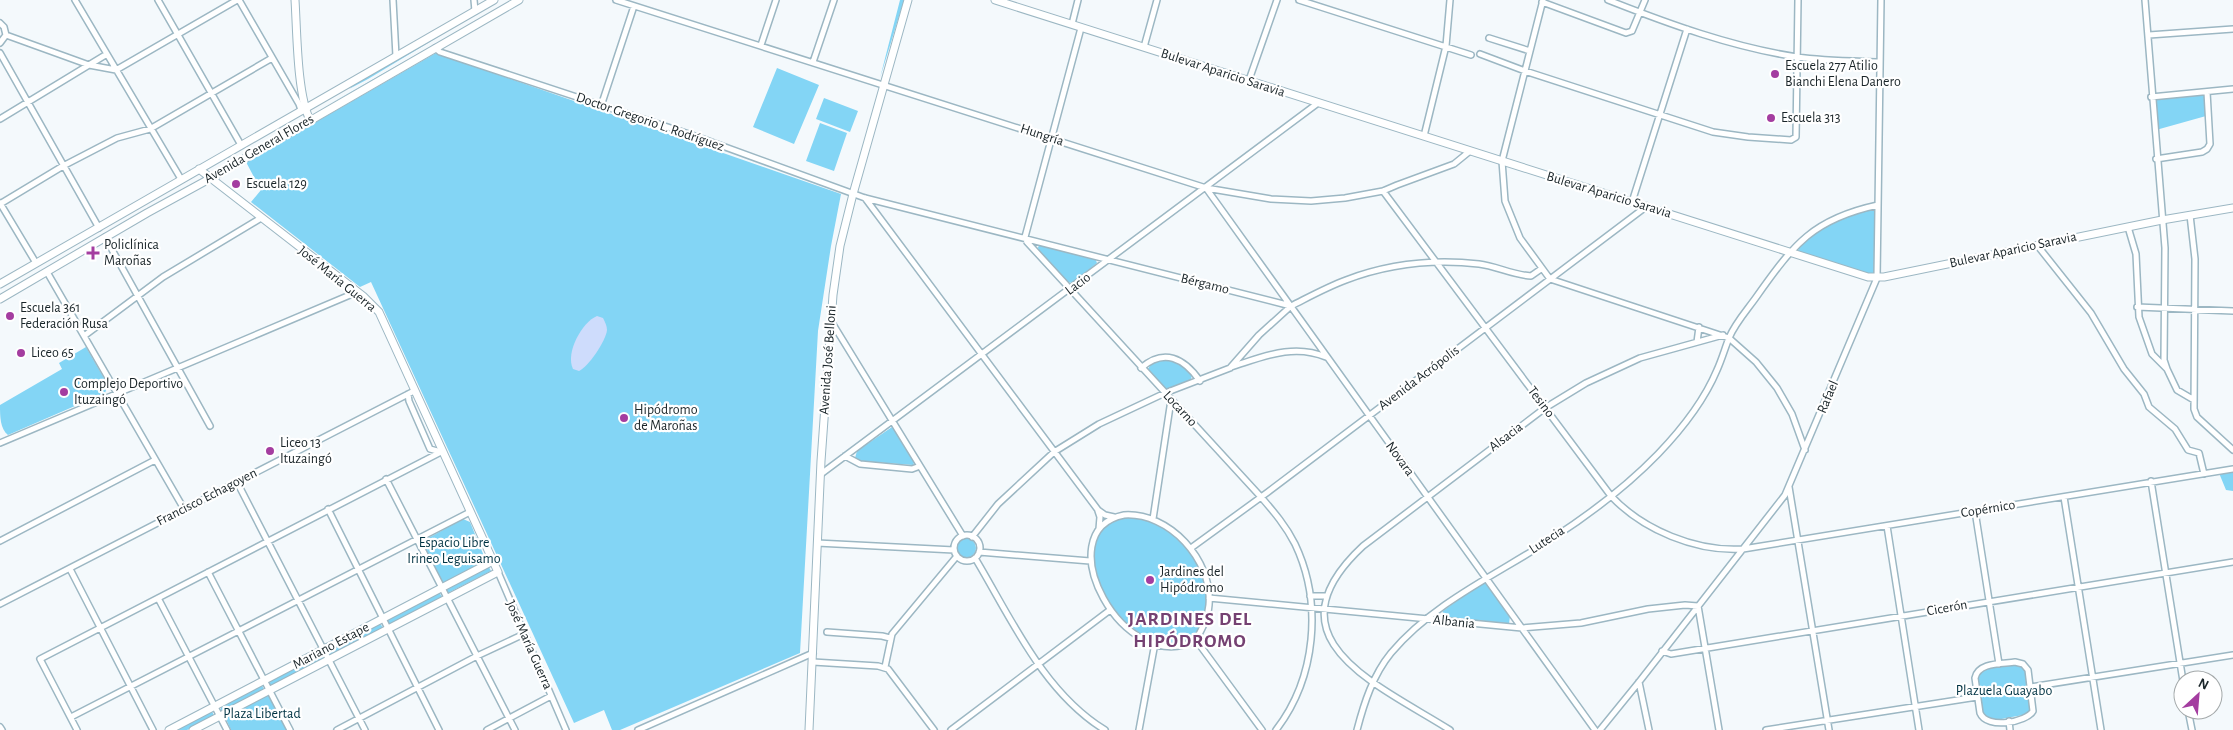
<svg xmlns="http://www.w3.org/2000/svg" width="2233" height="730" font-family="'Alegreya Sans',sans-serif">
	<rect width="100%" height="100%" fill="#f4f9fc"/>
	<path fill="#83d5f5" d="M900 0H904L880 78Z
		M483 10 368 79 349 89 364 77Z
		M486 15 487 16 321 109Z
		M436 53 841 194 831 246 818 331 800 653 620 730H612L604 710 574 723 371 282 360 287 251 202 261 190 246 162Z
		M777 68 819 85 794 144 753 127Z
		M2205 95 2206 116 2156 130 2155 98Z
		M824 98 858 111 850 132 816 119Z
		M820 123 847 133 834 171 806 161Z
		M1874 208 1876 211 1875 269 1873 274 1870 275 1798 251C1800 239 1836 218 1847 215 1856 212 1865 210 1874 208Z
		M1041 244 1095 258 1097 263 1073 283 1067 282 1039 254 1038 247Z
		M86 347 108 385 105 393 8 435C0 429 0 416 0 405L62 369 59 363Z
		M1164 359 1181 363 1192 374 1191 380 1168 389H1165L1148 369 1152 362Z
		M892 427 915 461 913 465 858 461 855 458 857 451Z
		M2233 471V491L2226 490 2219 473Z
		M1129 516C1164 523 1183 537 1199 568 1206 581 1208 598 1205 612 1190 688 1078 611 1095 544 1097 535 1103 529 1108 521Z
		M463 519 470 522 486 561 442 584 421 542Z
		M956 548a10 10 0 1 1 20 0a10 10 0 1 1-20 0Z
		M489 567 491 571 448 593 446 590Z
		M1485 583 1510 616 1509 624 1442 617 1443 611 1480 584Z
		M439 592 442 597 390 624 387 623 388 619Z
		M380 623 383 628 331 655 328 654 329 650Z
		M322 654 324 659 272 686 269 684 271 681Z
		M2016 664 2022 666 2026 672 2031 708 2028 714 1991 721C1977 714 1979 689 1977 675 1985 665 2004 665 2016 664Z
		M262 685 264 690 223 711 221 710V706Z
		M267 695 270 696 288 730H231L225 717Z
		M212 711 214 716 187 730H176Z"/>
	<path fill="#cedcfc" d="M597 316 603 318C605 322 607 326 607 330 606 341 588 367 579 371L573 369C565 353 582 322 597 316Z"/>
	<g fill="none" stroke-linecap="round" stroke-linejoin="round">
		<defs>
			<path id="street" d="M75 0 181 179
				M158 0 241 145
				M239 0 299 104 301 110
				M393 0 396 56
				M474 0 475 11
				M616 0 1206 188 1271 199 1311 201 1345 198 1383 191 1397 185 1454 164 1470 151
				M1299 0 1471 55
				M1543 0 1502 161 1505 201 1520 238 1550 279 1729 338 1756 362 1777 388 1792 414 1805 450
				M1608 0C1669 24 1732 47 1797 57 1824 61 1852 61 1880 62
				M2145 0 2165 248 2164 360 2167 369
				M1542 2 1626 33 1632 31 1645 0
				M0 23 4 27 6 35 0 43
				M1072 24 1078 0
				M1081 28 1025 237 1027 242 1261 497C1274 512 1286 526 1295 544 1323 603 1316 678 1276 730
				M6 35 89 65 116 70 237 0
				M2149 35 2233 29
				M1489 38 1530 51
				M761 45 776 0
				M1144 47 1157 0
				M435 48 440 52 695 136 865 198 1291 306C1309 297 1327 287 1346 280 1388 264 1434 259 1479 264 1496 266 1513 275 1531 276L1541 269
				M0 53 99 228
				M1480 54 1525 71 1713 132 1748 137 1791 140 1796 137 1798 0
				M813 62 834 0
				M1249 80 1277 0
				M2151 97 2233 89
				M601 106 634 6
				M0 119 107 54
				M1424 136 1446 46 1450 0
				M2156 159 2202 152 2207 149 2210 144 2207 92
				M1206 188 1595 730
				M1383 191 1611 496C1643 530 1696 552 1743 549L2233 469
				M865 198 1098 510 1105 515 1114 517
				M1632 202 1687 29
				M0 203 36 263
				M0 204 63 166 117 138 150 129 272 58
				M2190 215 2195 259 2194 409 2197 417 2233 450
				M2128 227 2136 254 2139 317 2152 354 2167 369 2177 390 2194 400
				M105 237 210 426
				M2037 245 2091 313 2124 369 2144 394 2149 407 2175 429 2188 450 2199 453 2204 474
				M47 272 184 509
				M2137 307 2233 311
				M831 321 963 536
				M84 336 163 277 261 218
				M1697 342 1699 327
				M1231 367C1263 357 1293 343 1326 357
				M1141 368C1164 348 1184 358 1200 381
				M408 394 409 401 430 449 441 452
				M0 443 357 292
				M845 456 860 464 912 469 920 466
				M821 474 1318 103
				M386 479 515 730
				M2151 481 2183 681
				M237 482 365 730
				M1789 487 1829 730
				M2064 497 2101 730
				M328 509 439 730
				M1098 511 1100 517 1099 529
				M1975 511 1999 664
				M1124 515C1169 512 1213 560 1209 605 1208 618 1202 629 1196 640 1124 679 1045 531 1124 515Z
				M1153 519 1171 400
				M1887 526 1919 730
				M954 548a13 13 0 1 1 26 0a13 13 0 1 1-26 0Z
				M972 537 998 504 1054 452 1099 424 1165 393 1230 368 1259 335 1291 306
				M0 541 155 460
				M817 543 954 550
				M1191 548 1268 492 1647 206
				M979 552 1090 561
				M975 558C1011 618 1043 692 1105 730
				M70 569 153 730
				M208 572 290 730
				M498 572 566 730
				M1310 596H1327
				M158 598 227 730
				M1209 598 1522 628 1581 623 1648 609 1685 605 1698 606 1719 730
				M0 604 414 391
				M827 632 882 636 890 638
				M1196 640 1262 730
				M1662 651 1671 654 2233 562
				M813 662 878 666 888 669 934 730
				M2015 662 2023 664 2028 670 2033 711C2027 722 1987 730 1980 713L1975 678C1978 662 2002 664 2015 662Z
				M885 667 892 634 957 556
				M1639 682 1649 730
				M2031 687 2233 655
				M2188 710 2192 730
				M71 717 470 512
				M2009 721 2010 730
				M0 727 2 730
				M77 730 40 659 441 452
				M337 730 477 656 524 634
				M487 730 551 696
				M638 730 813 653
				M951 730 1110 610
				M1139 730 1155 643
				M1357 730C1364 703 1373 675 1391 653 1434 602 1498 574 1553 538 1590 514 1627 486 1658 454 1681 430 1704 401 1717 370 1722 359 1725 348 1729 338 1735 323 1748 309 1757 296 1794 244 1813 219 1878 205
				M1450 730C1379 685 1263 639 1363 546L1545 408 1586 383 1640 358 1723 335
				M1600 730 1639 682 1785 495 1877 278 1881 0
				M1766 730 1977 697"/>
			<path id="secondary" d="M295 0C297 31 297 95 310 120
				M995 0 1868 277H1884L2162 220 2233 208
				M0 284 494 0
				M0 299 147 213 211 178 519 0
				M169 730 493 561
				M193 730 498 572 379 312 363 296 199 169
				M809 730 821 461 833 295 840 246 853 194 908 0"/>
		</defs>
		<use href="#street" stroke="#9cb7c3" stroke-width="8"/>
		<use href="#secondary" stroke="#9cb7c3" stroke-width="9"/>
		<use href="#street" stroke="#fff" stroke-width="5"/>
		<use href="#secondary" stroke="#fff" stroke-width="7"/>
	</g>
	<g fill="#a43da0" stroke="#fff" stroke-width="2">
		<circle cx="1775" cy="74" r="5"/>
		<circle cx="1771" cy="118" r="5"/>
		<circle cx="236" cy="184" r="5"/>
		<path d="M90.5 245.5h5v5h5v5h-5v5h-5v-5h-5v-5h5z"/>
		<circle cx="10" cy="316" r="5"/>
		<circle cx="21" cy="353" r="5"/>
		<circle cx="64" cy="392" r="5"/>
		<circle cx="624" cy="418" r="5"/>
		<circle cx="270" cy="451" r="5"/>
		<circle cx="1150" cy="580" r="5"/>
	</g>
	<g text-anchor="middle" dominant-baseline="central" stroke-width="4.5" stroke-linejoin="round" paint-order="stroke">
		<g font-size="14" fill="#1a2529" stroke="#fff" text-anchor="start">
			<text x="1785" y="66">Escuela 277 Atilio<tspan x="1785" dy="16">Bianchi Elena Danero</tspan></text>
			<text x="1781" y="118">Escuela 313</text>
			<text x="246" y="184">Escuela 129</text>
			<text x="104" y="245">Policlínica<tspan x="104" dy="16">Maroñas</tspan></text>
			<text x="20" y="308">Escuela 361<tspan x="20" dy="16">Federación Rusa</tspan></text>
			<text x="31" y="353">Liceo 65</text>
			<text x="74" y="384">Complejo Deportivo<tspan x="74" dy="16">Ituzaingó</tspan></text>
			<text x="634" y="410">Hipódromo<tspan x="634" dy="16">de Maroñas</tspan></text>
			<text x="280" y="443">Liceo 13<tspan x="280" dy="16">Ituzaingó</tspan></text>
			<text x="1160" y="572">Jardines del<tspan x="1160" dy="16">Hipódromo</tspan></text>
		</g>
		<g font-size="14" fill="#1a2529" stroke="#fff">
			<text transform="translate(1223 73) rotate(18)">Bulevar Aparicio Saravia</text>
			<text transform="translate(650 122) rotate(19)">Doctor Gregorio L. Rodríguez</text>
			<text transform="translate(1042 135) rotate(18)">Hungría</text>
			<text transform="translate(259 149) rotate(-30)">Avenida General Flores</text>
			<text transform="translate(1609 195) rotate(17)">Bulevar Aparicio Saravia</text>
			<text transform="translate(2013 250) rotate(-12)">Bulevar Aparicio Saravia</text>
			<text transform="translate(337 279) rotate(39)">José María Guerra</text>
			<text transform="translate(1078 284) rotate(-37)">Lacio</text>
			<text transform="translate(1205 284) rotate(14)">Bérgamo</text>
			<text transform="translate(828 360) rotate(-86)">Avenida José Belloni</text>
			<text transform="translate(1419 378) rotate(-37)">Avenida Acrópolis</text>
			<text transform="translate(1828 397) rotate(-67)">Rafael</text>
			<text transform="translate(1541 402) rotate(53)">Tesino</text>
			<text transform="translate(1180 409) rotate(47)">Locarno</text>
			<text transform="translate(1506 437) rotate(-37)">Alsacia</text>
			<text transform="translate(1400 459) rotate(54)">Novara</text>
			<text transform="translate(207 497) rotate(-27)">Francisco Echagoyen</text>
			<text transform="translate(1988 509) rotate(-9)">Copérnico</text>
			<text transform="translate(1547 540) rotate(-33)">Lutecia</text>
			<text transform="translate(1947 608) rotate(-10)">Cicerón</text>
			<text transform="translate(1454 622) rotate(6)">Albania</text>
			<text transform="translate(529 645) rotate(66)">José María Guerra</text>
			<text transform="translate(331 646) rotate(-28)">Mariano Estape</text>
		</g>
		<g font-size="14" fill="#003343" stroke="#fff">
			<text x="454" y="543">Espacio Libre<tspan x="454" dy="16">Irineo Leguisamo</tspan></text>
			<text x="2004" y="691">Plazuela Guayabo</text>
			<text x="262" y="714">Plaza Libertad</text>
		</g>
		<g font-size="19" font-weight="bold" letter-spacing="1" fill="#754172" stroke="#fff">
			<text x="1190" y="619">JARDINES DEL<tspan x="1190" dy="22">HIPÓDROMO</tspan></text>
		</g>
	</g>
	<g transform="translate(2198 695) rotate(26)"><circle r="24" fill="#ffffff" stroke="#a3a8a9"/>
	<path d="M0-4L9 19L0 12L-9 19Z" fill="#a43da0"/>
	<text y="-8" font-size="14" font-weight="bold" text-anchor="middle" fill="#1a2529">N</text>
	</g>
</svg>
